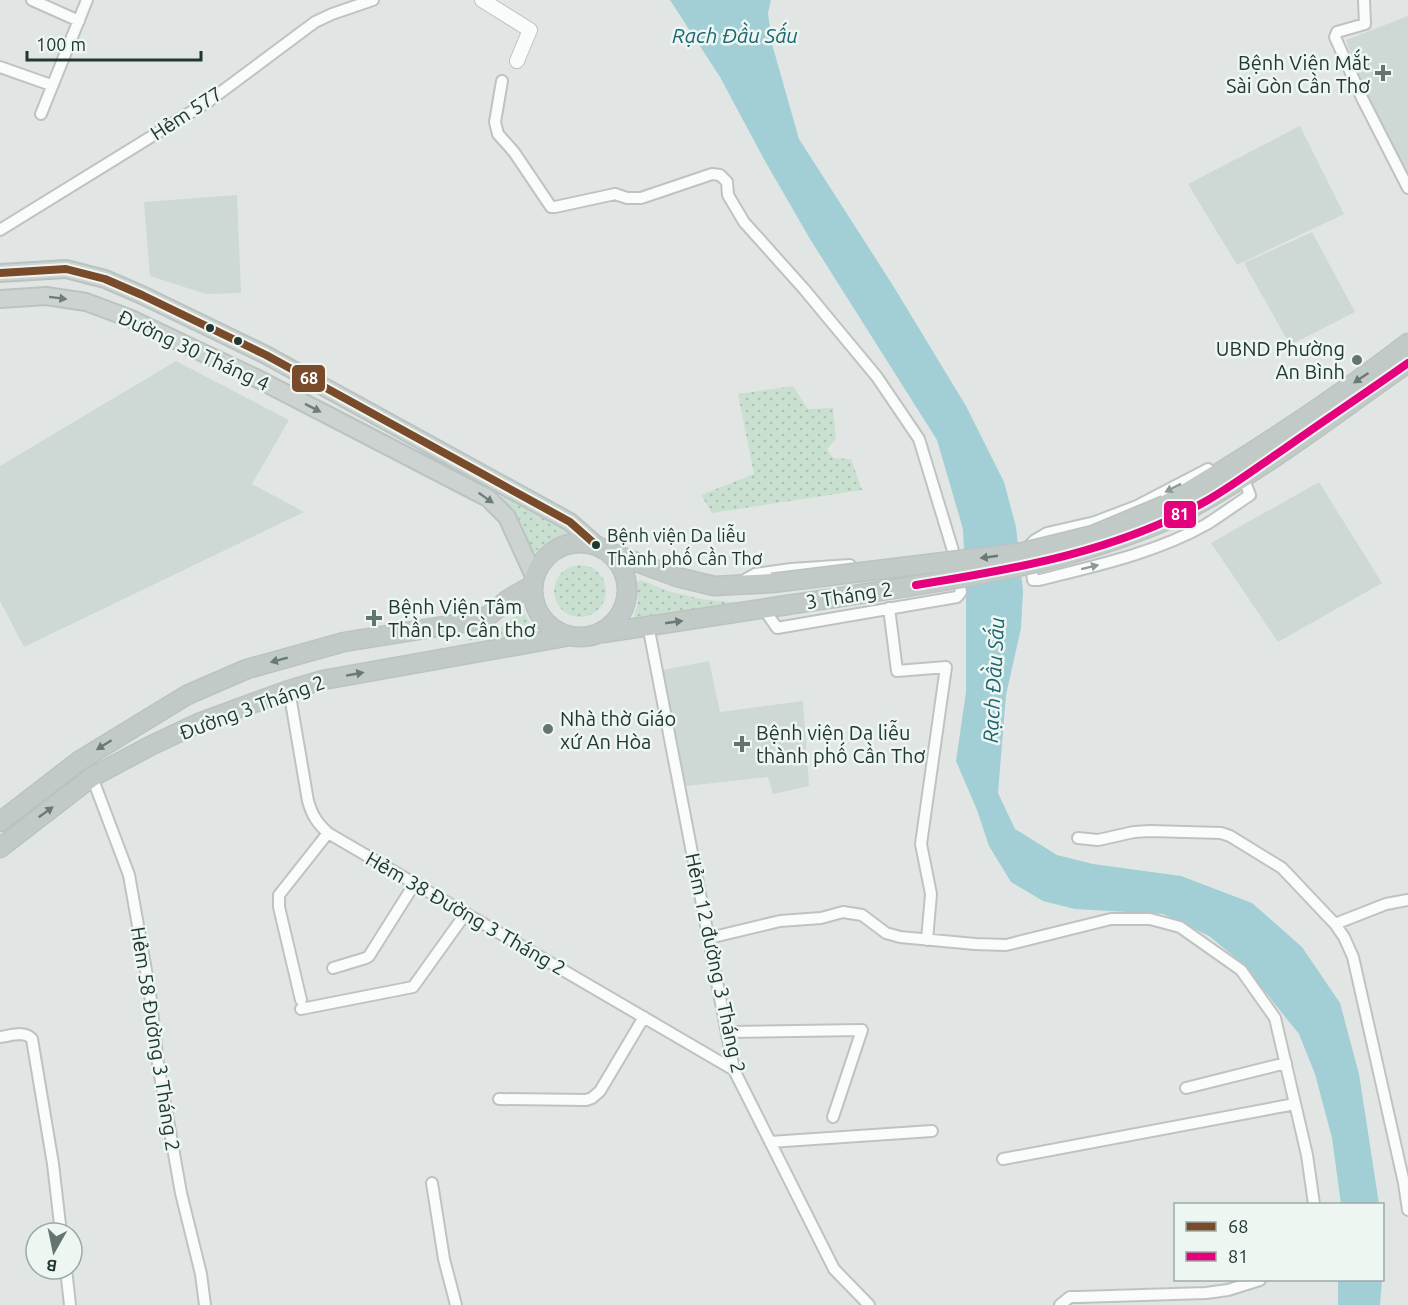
<svg xmlns="http://www.w3.org/2000/svg" width="1408" height="1305" font-family="Ubuntu,sans-serif">
	<defs>
		<pattern id="green-dots" width="8" height="8" patternUnits="userSpaceOnUse" patternTransform="scale(1.5)"><rect width="8" height="8" fill="#c9e0d0"/><path d="M2 2h.1M6 6h.1" fill="none" stroke="#acc1b3" stroke-width="1.8" stroke-linecap="round"/></pattern>
	</defs>
	<rect width="100%" height="100%" fill="#e1e6e4"/>
	<path fill="#ced8d4" d="M1408 16V184L1369 107 1346 40Z
		M1300 126 1344 214 1237 265 1188 184Z
		M237 195 241 293 206 294 150 276 144 202Z
		M1312 232 1355 312 1290 345 1244 263Z
		M176 361 289 420 252 484 304 512 24 647 0 601V466Z
		M1319 482 1382 583 1278 642 1211 543Z
		M709 661 720 712 803 701 809 786 773 794 768 777 686 786 663 670Z"/>
	<path fill="url(#green-dots)" d="M793 386 808 409 833 408 836 439 827 449 833 458 851 459 862 490 712 513 701 495 754 474 738 394Z
		M499 493 562 527 568 530 567 534 547 542 535 552 531 550 521 522Z
		M554 591a26 26 0 1 1 52 0a26 26 0 1 1-52 0Z
		M641 580 668 591 701 599 749 604 636 620 633 619 638 602 636 583Z
		M518 614H525L535 632 533 634 464 641 498 630Z"/>
	<path fill="#a1cfd5" d="M670 0H771L768 13 772 44 799 139 892 284 966 406 1004 482 1016 527 1023 591 1021 628 1006 695 998 793 1015 829 1057 855 1093 864 1181 876 1252 903 1302 947 1340 1003 1359 1074 1379 1204H1341L1332 1138 1315 1074 1299 1034 1242 963 1209 936 1163 914 1075 909 1043 901 1011 882 989 846 977 810 956 761 966 692V598L963 529 937 440 810 239 765 161 720 77Z
		M1338 1280H1382L1380 1305H1338Z"/>
	<g fill="none" stroke-linecap="round" stroke-linejoin="round">
		<defs>
			<path id="minor" d="M32 0 79 21
				M1364 0 1365 24 1337 32 1335 37 1362 98 1408 188
				M0 67 51 85
				M502 81 495 122 498 134 514 152 551 207H555L615 194 627 198H641L712 174 720 175 727 182 728 195 744 222 804 289 877 377 919 439 954 554 961 592 957 597 777 628 764 609
				M41 114 87 0
				M0 230 209 101 315 22 332 14 373 0
				M1208 469 1137 506 1095 522 1047 533 1035 540 1029 546 1033 580H1039C1095 566 1156 553 1207 524 1221 515 1235 505 1250 495L1243 477
				M744 584 746 579 755 574 791 569 850 565
				M889 608 897 671 946 667 921 844 931 894 927 940
				M648 625 734 1070 834 1269 869 1305
				M289 690 308 801C312 815 317 823 328 833L734 1070
				M92 777 129 875 150 993 158 1064 181 1193 201 1274 205 1305
				M1078 838 1098 840 1134 832 1150 831 1221 833 1230 836 1282 868 1335 924 1344 937 1353 957 1404 1183 1408 1210
				M1335 924 1386 904 1408 900
				M709 938 780 921 821 918 843 912 862 915 886 933 900 937 975 944 1006 945 1111 919H1150L1180 927 1241 970 1275 1018 1307 1155 1314 1204
				M333 968 366 958 369 956 415 883
				M301 1000 279 907V895L328 833
				M301 1009 413 987 466 913
				M727 1032 862 1030 833 1117
				M0 1037C10 1036 25 1030 32 1039L53 1164 61 1233
				M1186 1088 1286 1063
				M499 1099 586 1100 592 1098 600 1091 644 1017
				M770 1142 932 1131
				M1003 1159 1295 1104
				M432 1183 444 1259 456 1305
				M66 1269 70 1305
				M1060 1305 1070 1297H1079L1206 1293 1228 1290 1260 1280"/>
			<path id="tertiary" d="M482 0 530 30 517 61"/>
			<path id="primary" d="M0 273 66 269 105 279 142 295 266 355 570 522 596 545
				M0 299 46 296 86 302 129 318 254 377 488 498 507 517 534 576"/>
			<path id="trunk" d="M1165 505C1249 456 1331 402 1408 343
				M1170 519C1255 477 1330 417 1408 363
				M533 590a47 47 0 1 1 94 0a47 47 0 1 1-94 0Z
				M609 552 677 577 714 586 772 583
				M603 633 787 605
				M0 822 79 761 187 695 247 669 344 642 469 622 490 615 507 600 533 585
				M0 848 92 777 152 745 201 722 289 690 323 680 570 636"/>
		</defs>
		<use href="#minor" stroke="#bec3c1" stroke-width="14"/>
		<use href="#tertiary" stroke="#bec3c1" stroke-width="16"/>
		<use href="#primary" stroke="#bbc3c1" stroke-width="20"/>
		<use href="#trunk" stroke="#bbc3c1" stroke-width="21"/>
		<use href="#minor" stroke="#fafbfb" stroke-width="10"/>
		<use href="#tertiary" stroke="#fafbfb" stroke-width="14"/>
		<use href="#primary" stroke="#ccd3d1" stroke-width="16"/>
		<use href="#trunk" stroke="#c2cac8" stroke-width="18"/>
		<defs>
			<path id="trunk-bridge" d="M772 583 1024 552 1093 535 1165 505
				M787 605C916 585 1049 572 1170 519"/>
		</defs>
		<use href="#trunk-bridge" stroke="#bbc3c1" stroke-width="21" stroke-linecap="butt"/>
		<use href="#trunk-bridge" stroke="#c2cac8" stroke-width="18"/>
		<defs>
			<path id="bus-1" d="M0 273 66 269 105 279 142 295 266 355 570 522 596 545"/>
			<path id="bus-2" d="M916 585C1016 569 1119 551 1208 500 1234 485 1259 466 1284 449 1325 420 1367 392 1408 363"/>
		</defs>
		<use href="#bus-1" stroke="#eef6f2" stroke-width="12"/>
		<use href="#bus-2" stroke="#eef6f2" stroke-width="12"/>
		<use href="#bus-1" stroke="#7a4b2a" stroke-width="8"/>
		<use href="#bus-2" stroke="#e5007d" stroke-width="8"/>
	</g>
	<defs><path id="oneway-solid" d="M-6-.8H1V-3.2L6.5 0L1 3.2V.8H-6Z" transform="scale(1.5)"/></defs>
	<g fill="#6d7e79">
		<use href="#oneway-solid" transform="translate(58 298) rotate(7)"/>
		<use href="#oneway-solid" transform="translate(313 408) rotate(27)"/>
		<use href="#oneway-solid" transform="translate(486 498) rotate(35)"/>
	</g>
	<g fill="#697a75">
		<use href="#oneway-solid" transform="translate(1361 378) rotate(146)"/>
		<use href="#oneway-solid" transform="translate(989 557) rotate(172)"/>
		<use href="#oneway-solid" transform="translate(674 622) rotate(-8)"/>
		<use href="#oneway-solid" transform="translate(279 660) rotate(165)"/>
		<use href="#oneway-solid" transform="translate(355 674) rotate(-10)"/>
		<use href="#oneway-solid" transform="translate(104 745) rotate(148)"/>
		<use href="#oneway-solid" transform="translate(46 812) rotate(-36)"/>
	</g>
	<g fill="#8d9a96">
		<use href="#oneway-solid" transform="translate(1173 488) rotate(153)"/>
		<use href="#oneway-solid" transform="translate(1090 567) rotate(-14)"/>
	</g>
	<g fill="#647570" stroke="#eef6f2" stroke-width="2">
		<path d="M1380 64h6v6h6v6h-6v6h-6v-6h-6v-6h6z"/>
		<circle cx="1357" cy="360" r="6"/>
		<path d="M371 609h6v6h6v6h-6v6h-6v-6h-6v-6h6z"/>
		<circle cx="548" cy="729" r="6"/>
		<path d="M739 735h6v6h6v6h-6v6h-6v-6h-6v-6h6z"/>
	</g>
	<g fill="#203831" stroke="#eef6f2" stroke-width="2">
		<circle cx="210" cy="328" r="5"/>
		<circle cx="238" cy="341" r="5"/>
		<circle cx="596" cy="545" r="5"/>
	</g>
	<g text-anchor="middle" dominant-baseline="central" stroke-width="5" stroke-linejoin="round" paint-order="stroke">
		<g font-size="18" fill="#203831" stroke="#eef6f2" text-anchor="start">
			<text x="607" y="535">Bệnh viện Da liễu<tspan x="607" dy="23">Thành phố Cần Thơ</tspan></text>
		</g>
		<g font-size="20" fill="#203831" stroke="#eef6f2" text-anchor="start">
			<text x="1370" y="62" text-anchor="end">Bệnh Viện Mắt<tspan x="1370" dy="23">Sài Gòn Cần Thơ</tspan></text>
			<text x="1345" y="348" text-anchor="end">UBND Phường<tspan x="1345" dy="23">An Bình</tspan></text>
			<text x="388" y="606">Bệnh Viện Tâm<tspan x="388" dy="23">Thần tp. Cần thơ</tspan></text>
			<text x="560" y="718">Nhà thờ Giáo<tspan x="560" dy="23">xứ An Hòa</tspan></text>
			<text x="756" y="732">Bệnh viện Da liễu<tspan x="756" dy="23">thành phố Cần Thơ</tspan></text>
		</g>
		<g font-size="20" fill="#203831" stroke="#eef6f2">
			<text transform="translate(186 113) rotate(-33)">Hẻm 577</text>
			<text transform="translate(194 350) rotate(25)">Đường 30 Tháng 4</text>
			<text transform="translate(849 595) rotate(-9)">3 Tháng 2</text>
			<text transform="translate(252 707) rotate(-20)">Đường 3 Tháng 2</text>
			<text transform="translate(466 913) rotate(30)">Hẻm 38 Đường 3 Tháng 2</text>
			<text transform="translate(716 963) rotate(78)">Hẻm 12 đường 3 Tháng 2</text>
			<text transform="translate(156 1039) rotate(81)">Hẻm 58 Đường 3 Tháng 2</text>
		</g>
		<g font-size="21" font-style="italic" fill="#1b6672" stroke="#eef6f2">
			<text x="735" y="35">Rạch Đầu Sấu</text>
			<text transform="translate(993 680) rotate(-87)">Rạch Đầu Sấu</text>
		</g>
	</g>
	<g stroke="#eef6f2" stroke-width="2">
		<rect x="291" y="364" width="35" height="29" rx="6" fill="#7a4b2a"/>
		<rect x="1163" y="500" width="34" height="29" rx="6" fill="#e5007d"/>
	</g>
	<g font-size="16" text-anchor="middle" font-weight="bold" fill="#fff">
		<text x="309" y="384">68</text>
		<text x="1180" y="520">81</text>
	</g>
	<rect x="1174" y="1203" width="210" height="78" fill="#eef6f2" stroke="#9caaa5" stroke-width="1.5"/>
	<rect x="1186" y="1222" width="30" height="9" fill="#7a4b2a" stroke="#9caaa5" stroke-width="1.5"/>
	<text x="1228" y="1233" font-size="18" fill="#203831">68</text>
	<rect x="1186" y="1252" width="30" height="9" fill="#e5007d" stroke="#9caaa5" stroke-width="1.5"/>
	<text x="1228" y="1263" font-size="18" fill="#203831">81</text>
	<g transform="translate(54 1251) rotate(189)"><circle r="28" fill="#eef6f2" stroke="#9caaa5" stroke-width="1.5"/>
	<path d="M0-4.5L10 22L0 15L-10 22Z" fill="#647570"/>
	<text y="-9" font-size="16" font-weight="bold" text-anchor="middle" fill="#203831">B</text>
	</g>
	<path d="M27 51v9h174v-9" fill="none" stroke="#203831" stroke-width="3"/>
	<text x="36" y="51" font-size="18" fill="#203831" stroke="#eef6f2" stroke-width="4.5" paint-order="stroke">100 m</text>
</svg>
